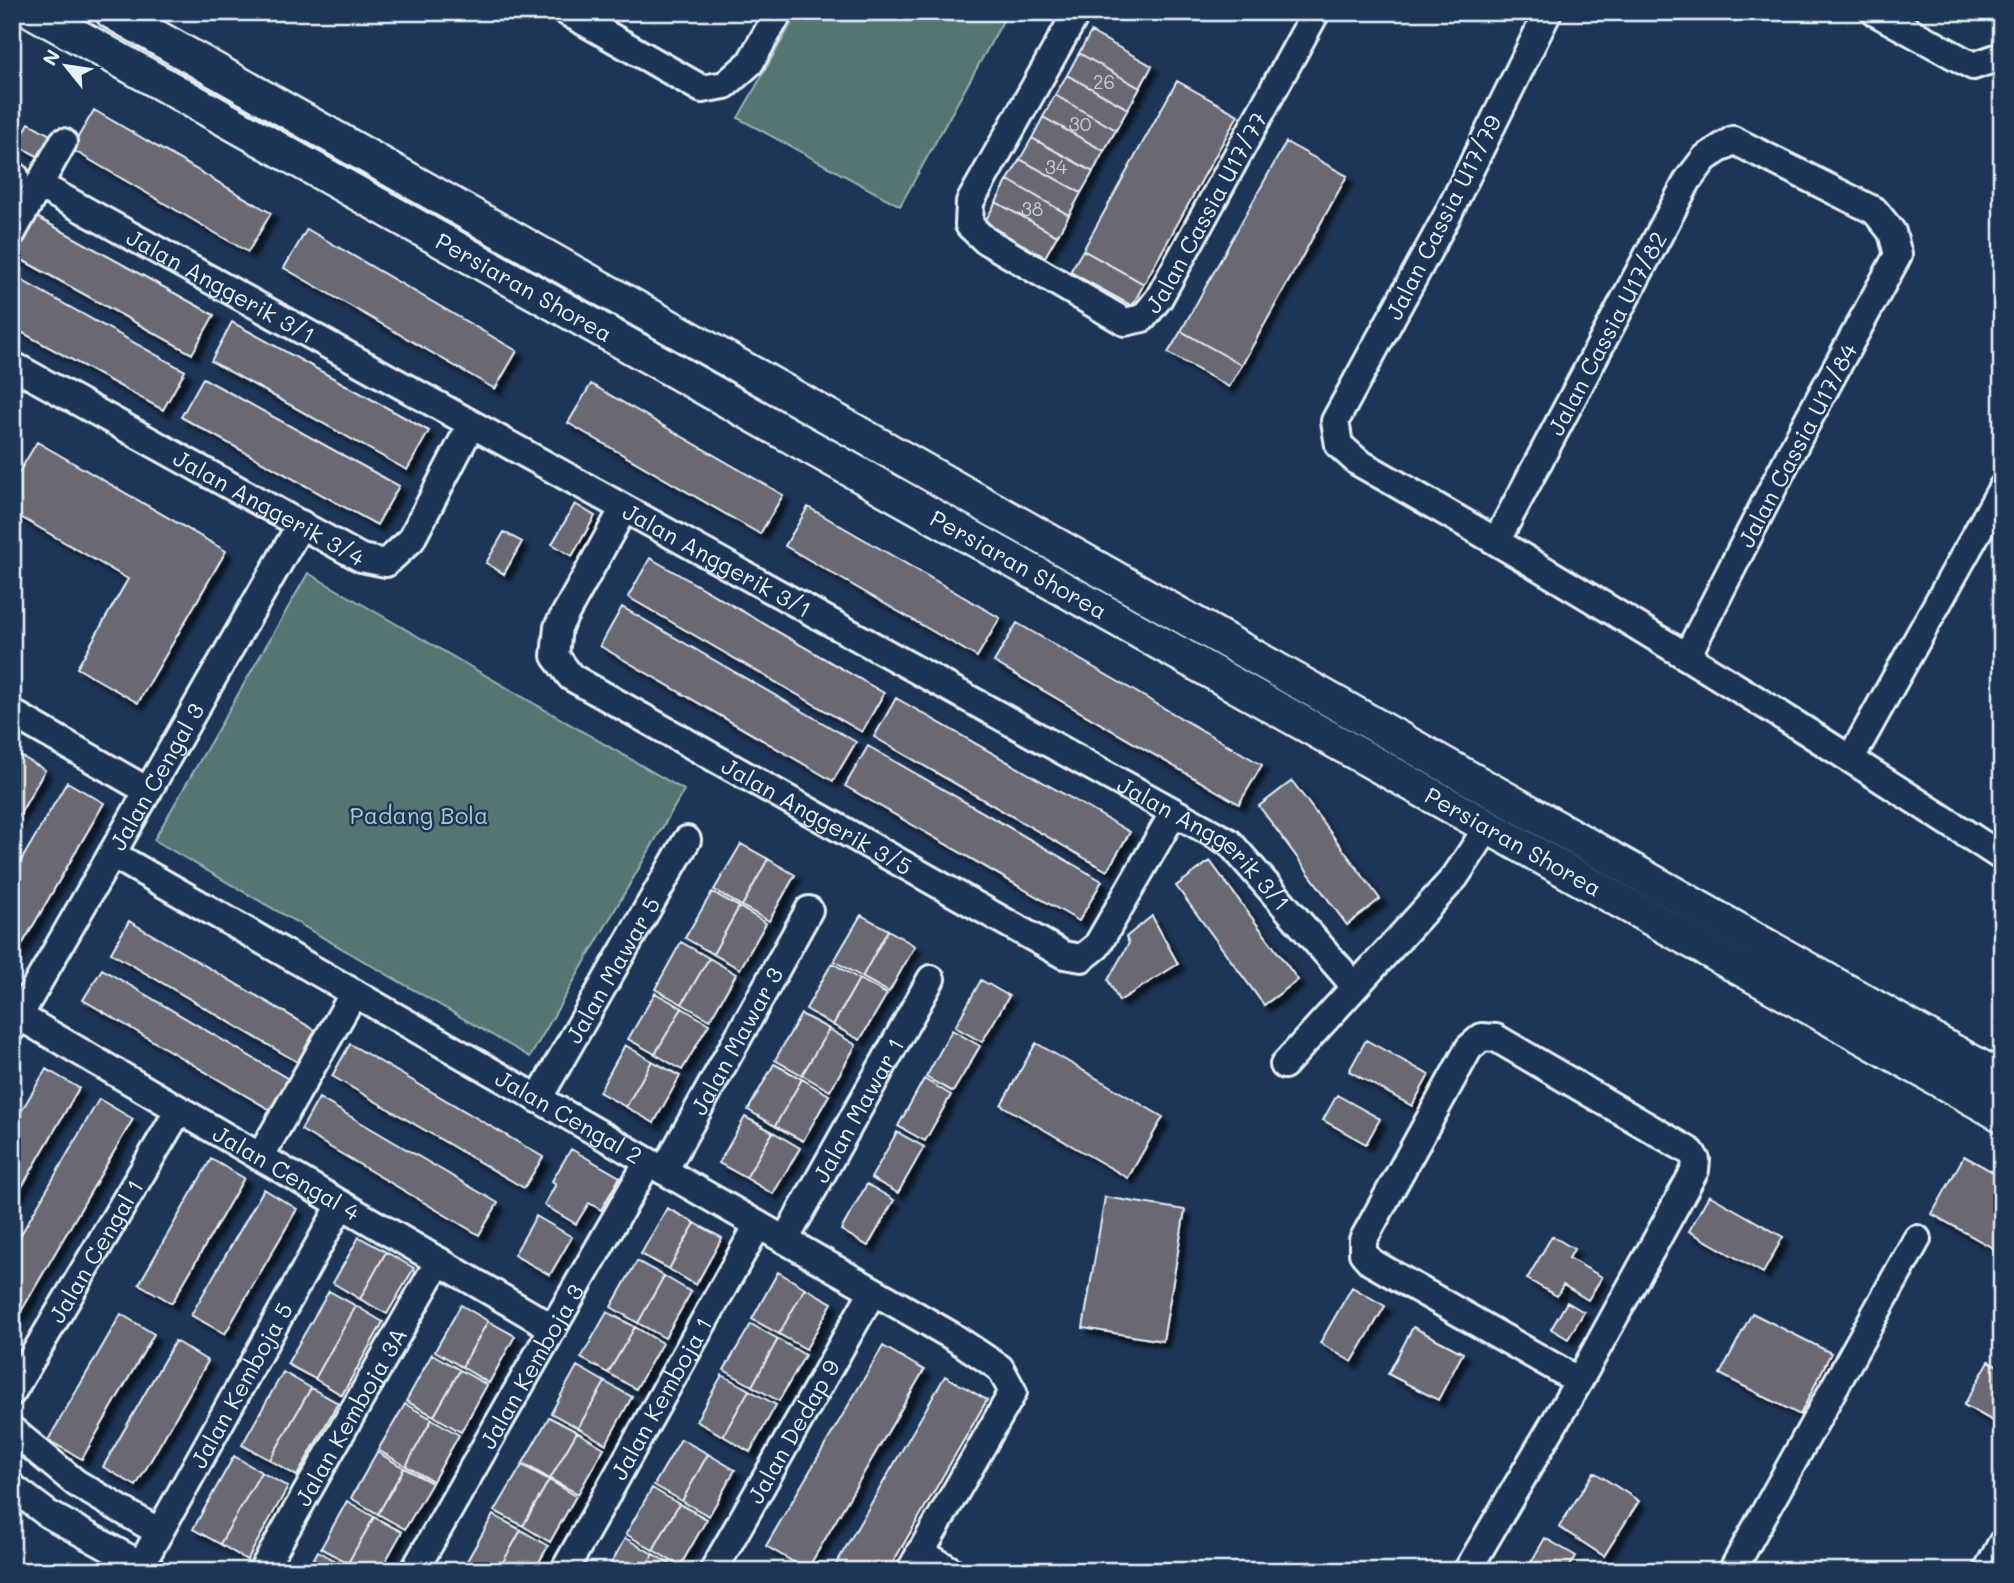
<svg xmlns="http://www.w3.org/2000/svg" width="2014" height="1583" font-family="Mali,sans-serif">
	<defs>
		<filter id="shadow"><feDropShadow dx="6" dy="6" stdDeviation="2" flood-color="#0009"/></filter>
	</defs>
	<rect width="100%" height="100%" fill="#1d3557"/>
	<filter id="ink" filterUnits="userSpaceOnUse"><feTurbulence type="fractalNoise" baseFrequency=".0143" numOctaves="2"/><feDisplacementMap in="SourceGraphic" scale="14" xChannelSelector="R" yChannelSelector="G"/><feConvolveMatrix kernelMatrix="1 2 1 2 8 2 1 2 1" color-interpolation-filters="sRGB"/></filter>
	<g filter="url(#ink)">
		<path fill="#547473" stroke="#9eb2b6" stroke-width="2" d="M798 12H1008L900 206 738 118Z
			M308 573 684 790 530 1057 154 840Z"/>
		<path fill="#696773" stroke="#e8f1f8" stroke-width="2" filter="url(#shadow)" d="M1091 32 1152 66 1140 88 1079 53Z
			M1079 53 1140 88 1128 109 1067 75Z
			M1067 75 1128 109 1116 130 1055 95Z
			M1177 81 1238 115 1144 284 1083 250Z
			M1055 95 1116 130 1104 151 1043 117Z
			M94 110 271 213 248 252 71 149Z
			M1043 117 1104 151 1093 172 1032 138Z
			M29 123 50 135 39 157 17 145Z
			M1032 138 1093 172 1081 193 1020 159Z
			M1286 142 1347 176 1242 365 1181 331Z
			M1020 159 1081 193 1069 215 1008 180Z
			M1008 180 1069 215 1057 236 996 202Z
			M996 202 1057 236 1045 257 984 223Z
			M35 216 214 315 192 354 13 255Z
			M307 229 517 351 495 389 284 268Z
			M1083 250 1144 284 1132 306 1070 272Z
			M12 275 185 371 163 410 12 327Z
			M232 322 429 431 407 470 211 361Z
			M1181 331 1242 365 1229 387 1168 353Z
			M203 378 399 486 377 525 181 417Z
			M591 384 783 495 760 534 568 423Z
			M37 442 226 551 138 703 77 668 128 579 12 512V484Z
			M575 504 595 516 572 556 552 544Z
			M808 507 1000 618 977 657 785 546Z
			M504 532 522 542 504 574 486 563Z
			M650 558 884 693 862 732 628 597Z
			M622 607 856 742 833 781 600 646Z
			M1017 623 1262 765 1239 804 994 662Z
			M896 698 1130 832 1107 871 874 737Z
			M868 746 1102 881 1079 921 845 786Z
			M12 751 45 770 12 828Z
			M1292 781 1380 899 1347 925 1259 806Z
			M67 782 104 803 12 962V876Z
			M741 844 768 859 742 906 714 890Z
			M768 859 795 875 769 921 742 906Z
			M1210 861 1298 980 1264 1005 1176 886Z
			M712 892 739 907 713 954 685 938Z
			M739 907 766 923 740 969 713 954Z
			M861 915 888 930 862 977 834 961Z
			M1152 916 1178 964 1119 1001 1108 980 1129 943 1126 937Z
			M129 921 325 1036 306 1067 111 953Z
			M888 930 915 946 889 992 862 977Z
			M681 942 709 958 682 1004 655 989Z
			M709 958 736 974 710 1020 682 1004Z
			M832 963 859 979 833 1025 806 1009Z
			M102 969 297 1084 279 1115 83 1000Z
			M859 979 887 994 860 1040 833 1025Z
			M981 980 1009 996 982 1042 955 1027Z
			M655 993 682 1008 655 1054 628 1039Z
			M682 1008 709 1024 682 1070 655 1054Z
			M801 1014 829 1029 802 1075 775 1060Z
			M829 1029 856 1045 830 1091 802 1075Z
			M952 1030 980 1046 953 1092 926 1077Z
			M1366 1040 1429 1075 1412 1106 1349 1071Z
			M1036 1043 1163 1117 1128 1178 1001 1105Z
			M350 1044 543 1157 524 1188 332 1076Z
			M625 1045 652 1061 626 1107 599 1092Z
			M652 1061 680 1076 654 1123 626 1107Z
			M774 1064 802 1079 775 1126 748 1110Z
			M46 1069 79 1088 12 1204V1127Z
			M802 1079 829 1095 803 1141 775 1126Z
			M924 1079 951 1095 925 1141 898 1126Z
			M1337 1095 1380 1119 1366 1144 1323 1120Z
			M319 1098 498 1203 479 1235 301 1130Z
			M99 1099 133 1119 12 1327V1250Z
			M745 1117 773 1132 746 1178 719 1163Z
			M773 1132 800 1148 773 1194 746 1178Z
			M897 1132 924 1147 898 1193 871 1178Z
			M571 1149 620 1177 601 1210 589 1203 576 1224 544 1205 556 1184 552 1181Z
			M1964 1156 2002 1177V1253L1932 1214Z
			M211 1159 244 1178 172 1303 139 1284Z
			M867 1184 894 1200 868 1246 841 1230Z
			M264 1189 297 1209 225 1334 191 1315Z
			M1709 1195 1783 1237 1763 1273 1689 1231Z
			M1105 1197 1185 1210 1163 1341 1083 1328Z
			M667 1208 695 1223 669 1269 641 1254Z
			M536 1216 572 1237 550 1275 514 1255Z
			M695 1223 722 1238 696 1285 669 1269Z
			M1552 1236 1574 1249 1569 1258 1602 1277 1588 1300 1563 1285 1557 1296 1527 1279Z
			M359 1237 386 1252 360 1299 333 1283Z
			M386 1252 414 1268 387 1314 360 1299Z
			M637 1261 664 1276 638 1323 611 1307Z
			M778 1272 805 1288 779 1334 752 1319Z
			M664 1276 691 1292 665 1338 638 1323Z
			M1352 1287 1385 1306 1352 1362 1320 1343Z
			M805 1288 832 1303 806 1349 779 1334Z
			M329 1291 356 1306 315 1379 287 1364Z
			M1567 1302 1584 1312 1568 1339 1551 1329Z
			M461 1305 488 1321 462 1367 435 1351Z
			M356 1306 383 1322 342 1395 315 1379Z
			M607 1312 635 1327 608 1373 581 1358Z
			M1752 1313 1831 1353 1800 1415 1720 1374Z
			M121 1314 154 1334 82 1459 48 1440Z
			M488 1321 515 1336 489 1383 462 1367Z
			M751 1324 778 1339 752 1386 724 1370Z
			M635 1327 662 1343 636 1389 608 1373Z
			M1413 1327 1463 1353 1438 1400 1388 1374Z
			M778 1339 805 1355 779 1401 752 1386Z
			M175 1341 208 1361 136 1486 103 1467Z
			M883 1346 924 1370 807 1570 766 1546Z
			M432 1354 460 1370 434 1416 406 1401Z
			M1989 1361 2002 1368V1426L1964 1405Z
			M577 1366 605 1382 578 1428 551 1413Z
			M460 1370 487 1385 461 1432 434 1416Z
			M283 1372 311 1388 270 1460 242 1445Z
			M722 1375 749 1390 723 1436 696 1421Z
			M945 1376 987 1400 888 1571H832Z
			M605 1382 632 1397 606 1444 578 1428Z
			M311 1388 338 1403 297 1476 270 1460Z
			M749 1390 776 1405 750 1452 723 1436Z
			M405 1404 432 1419 406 1466 378 1450Z
			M549 1417 577 1432 550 1479 523 1463Z
			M432 1419 459 1435 433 1481 406 1466Z
			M577 1432 604 1448 578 1494 550 1479Z
			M681 1439 708 1454 682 1501 654 1485Z
			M377 1452 404 1468 378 1514 351 1498Z
			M708 1454 735 1470 709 1516 682 1501Z
			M234 1456 261 1472 220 1544 193 1529Z
			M522 1465 549 1480 523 1526 495 1511Z
			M404 1468 432 1483 405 1529 378 1514Z
			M261 1472 288 1487 247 1560 220 1544Z
			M1594 1472 1639 1501 1604 1556 1559 1527Z
			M549 1480 576 1496 550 1542 523 1526Z
			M652 1488 679 1504 653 1550 626 1534Z
			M347 1501 374 1517 348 1563 321 1548Z
			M679 1504 707 1519 680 1566 653 1550Z
			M493 1515 521 1530 498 1571H484L467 1561Z
			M374 1517 402 1532 380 1571H362L348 1563Z
			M521 1530 548 1546 534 1571H498Z
			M625 1538 653 1554 643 1571H607Z
			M1545 1538 1576 1556 1567 1571H1526Z
			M318 1551 346 1567 344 1571H307Z
			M653 1554 680 1570 679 1571H643Z"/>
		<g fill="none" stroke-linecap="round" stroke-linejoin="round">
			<defs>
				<g id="minor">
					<path d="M567 12 702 89 725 85 750 63 779 12"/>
					<path id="s1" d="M1077 12 970 202 969 225 985 240 1125 322 1143 318 1159 298 1316 12"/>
					<path d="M1548 12 1446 218 1335 421 1339 445 1358 462C1578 586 1791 719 2002 857"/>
					<path d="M1875 12 1973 66 2002 56"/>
					<path d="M12 176H15"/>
					<path id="s2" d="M39 185 1230 843 1354 985"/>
					<path d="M12 233 63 142"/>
					<path id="s3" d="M12 365 361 558 386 563 411 540 471 425"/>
					<path id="s4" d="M623 510 558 627 555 656 571 677 1064 955 1082 958 1097 946 1173 814"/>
					<path id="s5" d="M1497 540 1688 180 1705 158 1733 140 1875 211 1892 232 1898 255 1804 427 1687 656"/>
					<path d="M12 713 148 791"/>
					<path d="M1851 758 2002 488"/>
					<path id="s6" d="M112 854 952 1336 1000 1368 1013 1392 910 1571"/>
					<path id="s7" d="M19 1016 553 1328"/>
					<path id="s8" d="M12 1028 301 524"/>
					<path d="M1284 1065 1455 877 1488 827"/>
					<path id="s9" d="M538 1099 687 840"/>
					<path d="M260 1157 354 993"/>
					<path id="s10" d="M664 1171 809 910"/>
					<path id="s11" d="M785 1240 931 979"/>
					<path id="s12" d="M12 1392 179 1110"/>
					<path d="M12 1430 76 1483 159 1532"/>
					<path d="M12 1487 48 1514 152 1571"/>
					<path d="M920 1552 952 1571"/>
					<path id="s13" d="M141 1565 341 1205"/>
					<path id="s14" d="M262 1571 439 1261"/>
					<path id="s15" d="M414 1571 648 1162"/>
					<path id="s16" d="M564 1571 758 1225"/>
					<path id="s17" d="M713 1571 873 1291"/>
					<path d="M1467 1571 1579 1381 1695 1170 1696 1160 1691 1152 1496 1038 1482 1037 1469 1048 1363 1240V1253L1371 1262 1579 1381"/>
					<path d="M1732 1571 1917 1239"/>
					<path d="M1987 1571 2002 1543"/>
				</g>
				<g id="major">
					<path id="s18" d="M34 12 2002 1115"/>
					<path d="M112 12 2002 1079"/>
				</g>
			</defs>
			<use href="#minor" stroke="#e8f1f8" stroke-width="32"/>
			<use href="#major" stroke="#e8f1f8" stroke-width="38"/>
			<use href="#minor" stroke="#1d3557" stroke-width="26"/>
			<use href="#major" stroke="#1d3557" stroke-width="33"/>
		</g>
	</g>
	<g text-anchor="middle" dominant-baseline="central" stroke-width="5" stroke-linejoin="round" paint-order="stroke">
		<g font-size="19" fill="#c8ced7">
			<text x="1104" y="81">26</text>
			<text x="1080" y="123">30</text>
			<text x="1056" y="166">34</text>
			<text x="1032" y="208">38</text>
		</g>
		<g font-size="23" fill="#e8f1f8" stroke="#1d3557">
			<text stroke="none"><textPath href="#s1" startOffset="567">Jalan Cassia U17/77</textPath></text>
			<text transform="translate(1443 217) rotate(-63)">Jalan Cassia U17/79</text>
			<text stroke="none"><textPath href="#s18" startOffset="562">Persiaran Shorea</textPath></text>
			<text stroke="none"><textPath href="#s2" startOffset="208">Jalan Anggerik 3/1</textPath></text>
			<text stroke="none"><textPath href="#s5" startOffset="234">Jalan Cassia U17/82</textPath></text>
			<text transform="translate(1797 445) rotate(-62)">Jalan Cassia U17/84</text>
			<text stroke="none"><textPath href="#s3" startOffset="294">Jalan Anggerik 3/4</textPath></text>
			<text stroke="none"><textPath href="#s2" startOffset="775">Jalan Anggerik 3/1</textPath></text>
			<text stroke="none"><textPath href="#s18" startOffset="1129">Persiaran Shorea</textPath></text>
			<text stroke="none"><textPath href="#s8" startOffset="290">Jalan Cengal 3</textPath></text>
			<text stroke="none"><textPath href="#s4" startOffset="472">Jalan Anggerik 3/5</textPath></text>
			<text stroke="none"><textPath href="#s18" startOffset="1696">Persiaran Shorea</textPath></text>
			<text stroke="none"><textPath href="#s2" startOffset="1340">Jalan Anggerik 3/1</textPath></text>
			<text stroke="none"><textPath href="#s9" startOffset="149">Jalan Mawar 5</textPath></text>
			<text stroke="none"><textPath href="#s10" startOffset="149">Jalan Mawar 3</textPath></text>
			<text stroke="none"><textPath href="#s11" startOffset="149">Jalan Mawar 1</textPath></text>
			<text stroke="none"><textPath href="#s6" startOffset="527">Jalan Cengal 2</textPath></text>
			<text stroke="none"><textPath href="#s7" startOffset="310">Jalan Cengal 4</textPath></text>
			<text stroke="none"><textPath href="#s12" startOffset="164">Jalan Cengal 1</textPath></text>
			<text stroke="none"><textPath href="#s15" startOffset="236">Jalan Kemboja 3</textPath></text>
			<text stroke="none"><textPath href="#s13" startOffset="206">Jalan Kemboja 5</textPath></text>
			<text stroke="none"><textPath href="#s16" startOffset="198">Jalan Kemboja 1</textPath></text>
			<text stroke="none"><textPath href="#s14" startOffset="178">Jalan Kemboja 3A</textPath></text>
			<text stroke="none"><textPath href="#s17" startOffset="161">Jalan Dedap 9</textPath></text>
		</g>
		<g font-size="23" fill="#b4c5c9" stroke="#1d3557">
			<text x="419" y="815">Padang Bola</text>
		</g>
	</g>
	<rect width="2014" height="1583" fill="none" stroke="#1d3557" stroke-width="42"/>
	<rect x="21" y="21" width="1972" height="1541" fill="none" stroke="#e8f1f8" stroke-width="2.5" filter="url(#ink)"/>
	<g transform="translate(66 66) rotate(300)" stroke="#1d3557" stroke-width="5" paint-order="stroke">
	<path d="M0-5L12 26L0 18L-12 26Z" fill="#e8f1f8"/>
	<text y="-10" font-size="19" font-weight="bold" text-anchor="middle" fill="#e8f1f8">N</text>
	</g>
</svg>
